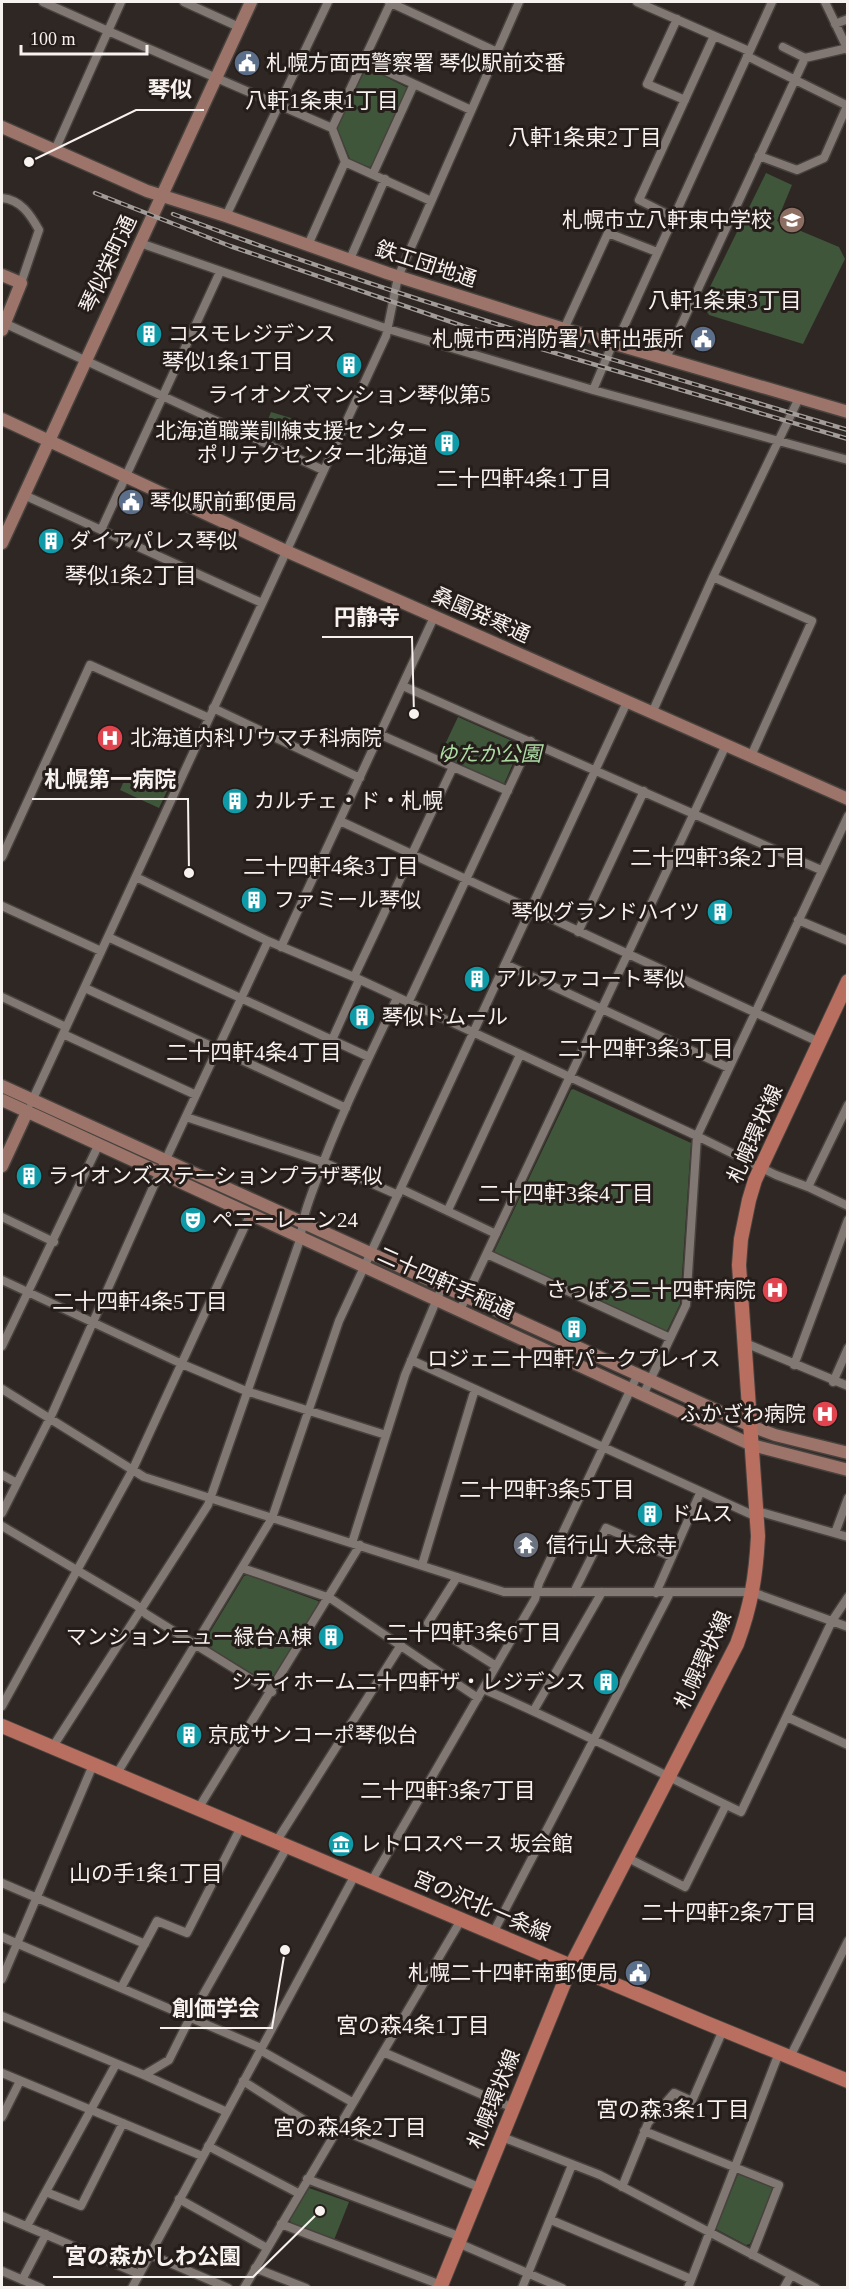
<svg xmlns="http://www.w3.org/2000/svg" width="849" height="2289" font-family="'Times New Roman','Noto Sans JP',serif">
	<rect width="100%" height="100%" fill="#2f2723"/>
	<path fill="#3f563b" d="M368 68 408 88 372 166 369 167 350 159 337 128 365 70Z
		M766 173 792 185 777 221 839 247 845 259 803 344 709 315 702 303Z
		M271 412 291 418 281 444 262 435Z
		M458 717 521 745 504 784 440 755Z
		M127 774 167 791 159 808 120 790Z
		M573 1089 691 1143 680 1304 667 1331 494 1252 571 1090Z
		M247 1575 318 1601 320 1605 271 1683H268L205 1645 204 1642 244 1576Z
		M738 2174 772 2187 773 2190 750 2244 746 2245 716 2229Z
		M309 2188 349 2202 334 2240 291 2224 290 2220Z"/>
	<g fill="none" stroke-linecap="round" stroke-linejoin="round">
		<defs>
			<path id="street" d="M43 2 108 31 55 150
				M121 2 108 31 332 128
				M184 2 239 27
				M389 2 497 52
				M637 2 749 51
				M825 2 848 50
				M677 19 647 84 685 100
				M835 24 848 19
				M783 47 805 58
				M747 56 848 106
				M364 61 471 110
				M759 156 797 170 824 158 847 106
				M345 162 431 201
				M373 174 414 84
				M2 198C21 200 30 214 39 230L21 283
				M226 216 328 2
				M673 217 639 200 714 36
				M140 243 388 329 593 390 848 460
				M308 245 345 162 332 128 391 2
				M350 259 385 179
				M4 323 323 470
				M564 329 608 233 657 252
				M616 344 772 2
				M666 358 805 58 848 48
				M593 390 613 343
				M24 495 262 603
				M101 530 220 272
				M713 577 812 621 751 756
				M403 686 821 870
				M213 708 360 778
				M652 713 713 577 799 398
				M381 735 508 791
				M340 821 819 1042
				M2 857 90 665 209 718
				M136 877 268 941 354 977 697 1136 776 1175 808 1187 848 1206
				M2 906 101 951
				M798 920 848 941
				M578 932 644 791
				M108 937 369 1057
				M281 947 435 615
				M505 964 729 1068
				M354 977 453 767
				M85 988 346 1108
				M2 997 66 1027
				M408 1003 531 741
				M63 1034 196 1095
				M332 1040 359 980
				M31 1103 386 336 398 277 519 2
				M186 1117 323 1162 398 1195
				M808 1187 848 1105
				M401 1189 496 1234
				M448 1210 520 1055
				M2 1217 54 1242
				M487 1254 670 1338
				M2 1280 182 1364 246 1391 386 1435
				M460 1310 726 745
				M745 1343 848 1386
				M2 1346 98 1146
				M411 1360 757 1517
				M794 1365 848 1220
				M833 1382 848 1348
				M2 1389 144 1477 504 1592H752L848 1627
				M643 1395 686 1305 697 1136 848 816
				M2 1475 17 1483
				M757 1511 848 1537
				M2 1513 52 1414 159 1174 268 941
				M2 1526 136 1605 146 1614 272 1692
				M835 1533 848 1498
				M352 1543 405 1375 442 1287
				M422 1565 475 1389
				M242 1568 330 1598 478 1698
				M457 1577 428 1623 496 1666
				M574 1592 606 1528 672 1557
				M656 1593 700 1493
				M483 1689C571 1726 655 1771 741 1812L832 1621 848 1597
				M2 1706 132 1471 250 1215
				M534 1710 602 1592
				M787 1717 848 1745
				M52 1748 208 1505 301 1237C302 1217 310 1198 317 1179 339 1117 369 1058 397 998
				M116 1775 272 1518 339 1321 627 702
				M198 1809 360 1545
				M276 1842 401 1645
				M626 1857 685 1887 726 1805
				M371 1882 535 1599 539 1583 637 1376
				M2 1883 145 1944
				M493 1933 670 1593
				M2 1937 261 2048
				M2 1979 93 1765
				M121 1988 157 1921 187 1933 241 1827
				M2 2016 144 2075 169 2060 190 2018 287 1847
				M260 2050 352 2102
				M383 2052 513 2108
				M790 2057 848 1941
				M2 2073 202 2156
				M144 2075 227 2112
				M243 2081 331 2137
				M2 2117 20 2081
				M337 2128 481 2188
				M644 2131 779 2185 752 2255
				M502 2137 600 2175 816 2288
				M208 2146 298 2193
				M307 2179 461 2237
				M622 2187 648 2123 674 2093 692 2101 723 2030
				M46 2192 81 2206 123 2123
				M179 2199 267 2248
				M2 2216 139 2274
				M551 2220 691 2279
				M281 2224 441 2285
				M27 2226 116 2064
				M458 2243 562 2288
				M149 2254 228 2288
				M255 2268 306 2288
				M2 2271 41 2288
				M22 2280 46 2234
				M132 2288 355 1875
				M244 2288 461 1920
				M522 2288 572 2165
				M688 2288 779 2053
				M784 2288 791 2275"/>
			<path id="secondary" d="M2 127 147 191 226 216 387 273 564 329 848 412
				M2 275 21 283 2 330
				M2 419 286 551 848 799
				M2 543 251 2
				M2 1086 751 1426 775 1435 848 1453
				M2 1100 752 1445 848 1470
				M2 1166 27 1112"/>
			<path id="primary" d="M2 1726 704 2022 848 2081
				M440 2288 571 1966 737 1644C751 1606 756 1576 758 1536L739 1265 741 1239 749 1200 755 1180 848 981"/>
		</defs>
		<use href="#street" stroke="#48423e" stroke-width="11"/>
		<use href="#secondary" stroke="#48423e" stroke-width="15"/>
		<use href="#primary" stroke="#48423e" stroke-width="16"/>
		<use href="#street" stroke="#817873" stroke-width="8"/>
		<use href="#secondary" stroke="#9d7469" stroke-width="12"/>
		<use href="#primary" stroke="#b86f60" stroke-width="14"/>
		<defs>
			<path id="rail" d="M95 193 230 246 463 326 848 439
				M173 214C394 297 621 362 848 430"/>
		</defs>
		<use href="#rail" stroke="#a29c99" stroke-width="4.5"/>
		<use href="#rail" stroke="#251d1a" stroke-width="2" stroke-dasharray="7" stroke-linecap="butt"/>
	</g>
	<defs>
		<symbol id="civic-disc" viewBox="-11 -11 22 22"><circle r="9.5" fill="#5c6f8a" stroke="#251d1a"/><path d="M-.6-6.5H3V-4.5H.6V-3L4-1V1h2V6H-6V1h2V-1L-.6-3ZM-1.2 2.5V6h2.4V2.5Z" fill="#fff"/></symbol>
		<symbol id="school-disc" viewBox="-11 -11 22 22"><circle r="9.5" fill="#8d6e63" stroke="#251d1a"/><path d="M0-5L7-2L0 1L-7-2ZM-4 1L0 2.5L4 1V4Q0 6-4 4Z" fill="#fff"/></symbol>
		<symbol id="building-disc" viewBox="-11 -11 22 22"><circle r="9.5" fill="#0f9aa8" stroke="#251d1a"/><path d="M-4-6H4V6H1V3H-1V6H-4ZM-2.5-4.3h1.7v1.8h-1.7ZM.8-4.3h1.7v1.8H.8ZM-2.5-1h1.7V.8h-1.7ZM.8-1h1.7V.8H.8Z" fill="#fff"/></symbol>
		<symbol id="hospital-disc" viewBox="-11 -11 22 22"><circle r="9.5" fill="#e0444e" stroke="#251d1a"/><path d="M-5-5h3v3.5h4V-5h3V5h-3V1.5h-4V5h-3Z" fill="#fff"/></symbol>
		<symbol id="theatre-disc" viewBox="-11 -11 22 22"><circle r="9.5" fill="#0f9aa8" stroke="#251d1a"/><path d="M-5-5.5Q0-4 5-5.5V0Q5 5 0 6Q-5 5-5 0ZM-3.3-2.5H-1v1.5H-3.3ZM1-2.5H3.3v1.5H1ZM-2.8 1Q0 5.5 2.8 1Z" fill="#fff"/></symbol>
		<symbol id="temple-disc" viewBox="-11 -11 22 22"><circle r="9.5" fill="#6b7280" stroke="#251d1a"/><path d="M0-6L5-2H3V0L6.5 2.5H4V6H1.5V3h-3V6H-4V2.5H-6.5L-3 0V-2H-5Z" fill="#fff"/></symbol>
		<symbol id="museum-disc" viewBox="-11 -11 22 22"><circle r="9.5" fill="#0f9aa8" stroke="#251d1a"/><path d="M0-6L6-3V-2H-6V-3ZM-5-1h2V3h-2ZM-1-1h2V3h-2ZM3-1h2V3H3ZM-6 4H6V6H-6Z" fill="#fff"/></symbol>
	</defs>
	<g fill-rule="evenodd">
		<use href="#civic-disc" x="232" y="48" width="30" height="30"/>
		<use href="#school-disc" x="777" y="205" width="30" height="30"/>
		<use href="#building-disc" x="134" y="319" width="30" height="30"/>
		<use href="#civic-disc" x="688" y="324" width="30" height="30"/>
		<use href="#building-disc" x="334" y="350" width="30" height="30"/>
		<use href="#building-disc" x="432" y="428" width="30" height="30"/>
		<use href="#civic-disc" x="116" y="487" width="30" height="30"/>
		<use href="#building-disc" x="36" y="526" width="30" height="30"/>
		<use href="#hospital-disc" x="95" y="723" width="30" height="30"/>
		<use href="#building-disc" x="220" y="786" width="30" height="30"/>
		<use href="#building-disc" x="239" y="885" width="30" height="30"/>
		<use href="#building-disc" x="705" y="897" width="30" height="30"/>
		<use href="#building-disc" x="462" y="964" width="30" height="30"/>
		<use href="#building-disc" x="347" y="1002" width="30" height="30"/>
		<use href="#building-disc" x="14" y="1161" width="30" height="30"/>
		<use href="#theatre-disc" x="178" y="1205" width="30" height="30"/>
		<use href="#hospital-disc" x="760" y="1275" width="30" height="30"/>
		<use href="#building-disc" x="559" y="1314" width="30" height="30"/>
		<use href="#hospital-disc" x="810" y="1399" width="30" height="30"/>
		<use href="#building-disc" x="635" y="1499" width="30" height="30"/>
		<use href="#temple-disc" x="511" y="1530" width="30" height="30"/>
		<use href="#building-disc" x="316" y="1622" width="30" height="30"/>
		<use href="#building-disc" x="591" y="1667" width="30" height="30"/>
		<use href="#building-disc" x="174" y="1720" width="30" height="30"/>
		<use href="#museum-disc" x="326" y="1829" width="30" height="30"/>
		<use href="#civic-disc" x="623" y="1958" width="30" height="30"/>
	</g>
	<g text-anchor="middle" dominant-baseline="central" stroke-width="6" stroke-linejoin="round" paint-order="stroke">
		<g font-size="21" fill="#f7f1ef" stroke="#251d1a" text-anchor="start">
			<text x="266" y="63">札幌方面西警察署 琴似駅前交番</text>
			<text x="772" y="220" text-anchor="end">札幌市立八軒東中学校</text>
			<text x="168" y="334">コスモレジデンス</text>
			<text x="684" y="339" text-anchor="end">札幌市西消防署八軒出張所</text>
			<text x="349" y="395" text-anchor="middle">ライオンズマンション琴似第5</text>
			<text x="428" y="431" text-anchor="end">北海道職業訓練支援センター<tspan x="428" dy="24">ポリテクセンター北海道</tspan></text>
			<text x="150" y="502">琴似駅前郵便局</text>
			<text x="70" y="541">ダイアパレス琴似</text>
			<text x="130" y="738">北海道内科リウマチ科病院</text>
			<text x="254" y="801">カルチェ・ド・札幌</text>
			<text x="274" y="900">ファミール琴似</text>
			<text x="700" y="912" text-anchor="end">琴似グランドハイツ</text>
			<text x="496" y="979">アルファコート琴似</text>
			<text x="382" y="1017">琴似ドムール</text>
			<text x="48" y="1176">ライオンズステーションプラザ琴似</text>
			<text x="212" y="1220">ペニーレーン24</text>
			<text x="756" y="1290" text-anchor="end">さっぽろ二十四軒病院</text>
			<text x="574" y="1359" text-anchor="middle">ロジェ二十四軒パークプレイス</text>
			<text x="806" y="1414" text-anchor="end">ふかざわ病院</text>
			<text x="670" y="1514">ドムス</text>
			<text x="546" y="1545">信行山 大念寺</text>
			<text x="312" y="1637" text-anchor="end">マンションニュー緑台A棟</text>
			<text x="586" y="1682" text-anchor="end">シティホーム二十四軒ザ・レジデンス</text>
			<text x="208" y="1735">京成サンコーポ琴似台</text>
			<text x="360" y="1844">レトロスペース 坂会館</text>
			<text x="618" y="1973" text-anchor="end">札幌二十四軒南郵便局</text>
		</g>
		<g font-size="21" fill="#f7f1ef" stroke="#251d1a">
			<text transform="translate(108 264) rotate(-65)">琴似栄町通</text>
			<text transform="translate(426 264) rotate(18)">鉄工団地通</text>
			<text transform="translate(481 615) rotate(24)">桑園発寒通</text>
			<text transform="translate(755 1134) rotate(-66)">札幌環状線</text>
			<text transform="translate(446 1283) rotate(24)">二十四軒手稲通</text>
			<text transform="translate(703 1660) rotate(-65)">札幌環状線</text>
			<text transform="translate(482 1906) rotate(23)">宮の沢北一条線</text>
			<text transform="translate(494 2099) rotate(-68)">札幌環状線</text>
		</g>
		<g font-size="21" font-style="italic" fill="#acdca4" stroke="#251d1a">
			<text x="489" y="754">ゆたか公園</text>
		</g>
		<g font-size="22" fill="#f7f1ef" stroke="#251d1a">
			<text x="322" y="100">八軒1条東1丁目</text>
			<text x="585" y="137">八軒1条東2丁目</text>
			<text x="725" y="300">八軒1条東3丁目</text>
			<text x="228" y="361">琴似1条1丁目</text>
			<text x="524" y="478">二十四軒4条1丁目</text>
			<text x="131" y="575">琴似1条2丁目</text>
			<text x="718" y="857">二十四軒3条2丁目</text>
			<text x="331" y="866">二十四軒4条3丁目</text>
			<text x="646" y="1048">二十四軒3条3丁目</text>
			<text x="254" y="1052">二十四軒4条4丁目</text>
			<text x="566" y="1193">二十四軒3条4丁目</text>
			<text x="140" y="1301">二十四軒4条5丁目</text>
			<text x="547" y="1489">二十四軒3条5丁目</text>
			<text x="474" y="1632">二十四軒3条6丁目</text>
			<text x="448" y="1790">二十四軒3条7丁目</text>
			<text x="146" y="1873">山の手1条1丁目</text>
			<text x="729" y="1912">二十四軒2条7丁目</text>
			<text x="413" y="2025">宮の森4条1丁目</text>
			<text x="673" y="2109">宮の森3条1丁目</text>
			<text x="350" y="2127">宮の森4条2丁目</text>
		</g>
	</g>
	<path fill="none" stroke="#f7f1ef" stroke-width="2" d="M29 162L136 110H204M414 714L412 637H322M189 873L188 799H32M285 1950L272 2028H160M320 2211L253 2277H53"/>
	<g fill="#f7f1ef" stroke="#251d1a" stroke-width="2">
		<circle cx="29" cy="162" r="6"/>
		<circle cx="414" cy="714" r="6"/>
		<circle cx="189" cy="873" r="6"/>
		<circle cx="285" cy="1950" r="6"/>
		<circle cx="320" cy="2211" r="6"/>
	</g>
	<g font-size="22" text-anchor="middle" font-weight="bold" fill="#f7f1ef" stroke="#251d1a" stroke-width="6" stroke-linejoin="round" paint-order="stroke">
		<text x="170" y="97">琴似</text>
		<text x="367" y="625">円静寺</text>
		<text x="110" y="787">札幌第一病院</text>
		<text x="216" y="2016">創価学会</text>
		<text x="153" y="2264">宮の森かしわ公園</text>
	</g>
	<rect width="849" height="2289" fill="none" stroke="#f7f1ef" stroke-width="6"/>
	<path d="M21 45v9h126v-9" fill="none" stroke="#f7f1ef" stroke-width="3"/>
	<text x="30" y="45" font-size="18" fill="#f7f1ef" stroke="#251d1a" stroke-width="4.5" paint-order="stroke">100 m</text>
</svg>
